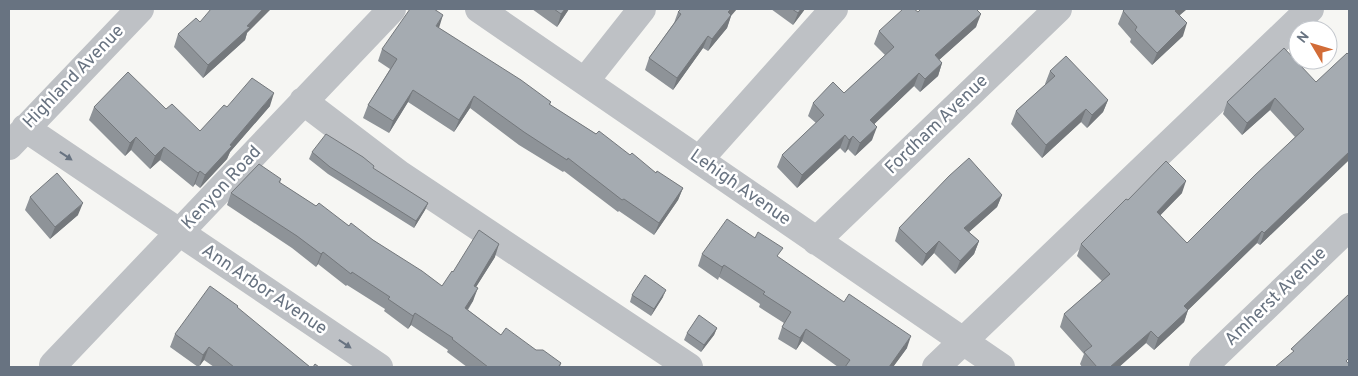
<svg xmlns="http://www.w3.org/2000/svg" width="1358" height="376" font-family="Overpass,sans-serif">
	<rect width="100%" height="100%" fill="#f6f6f3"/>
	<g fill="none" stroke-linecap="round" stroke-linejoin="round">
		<path stroke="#bec1c5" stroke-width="28" d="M479 9 1001 367
			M585 81 642 9
			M303 101 399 174 689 367
			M25 128 379 367
			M9 146 140 9
			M699 160 834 9
			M816 241 1058 9
			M54 367 53 365 392 9
			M936 367 1310 9
			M1203 367 1349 227"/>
	</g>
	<path fill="#8e9398" d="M532 9H569L557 27Z
		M771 9H805L793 25Z
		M1125 9H1187L1180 15 1183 36 1152 65 1130 42 1131 39 1118 24 1123 11Z
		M979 11 976 27 939 60 942 63 938 76 920 92 914 86 874 124 872 140 855 156 848 149 845 153 840 148 797 188 777 167 782 155 816 123 808 116 813 103 844 93 885 55 874 44 879 31 918 12Z
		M678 12 731 16 727 28 708 51 703 48 673 90 645 70 649 58 674 23Z
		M200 22 247 33 245 40 203 78 174 47 178 34Z
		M439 28 551 102 550 105 630 155 656 173 683 188 678 200 654 235 619 211 618 212 564 171 563 172 519 145 470 108 454 132 408 102 389 133 363 118 368 105 390 69 378 61 382 49Z
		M1349 55V160L1260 245 1257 243 1188 310 1184 322 1154 350 1146 343 1119 367H1082L1080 364 1084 354 1060 327 1064 314 1102 281 1077 256 1081 244 1128 200 1182 193 1160 215 1187 243 1295 137 1270 110 1242 135 1223 114 1227 102 1316 82Z
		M1050 71 1108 100 1103 112 1087 128 1081 122 1042 158 1011 124 1016 111 1046 84H1045Z
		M270 106 230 152 227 159 200 188 195 184 193 187 160 160 150 169 131 150 125 156 89 120 94 107 166 109 200 131 227 107Z
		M312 152 428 203 425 210 414 228 328 174 309 159Z
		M281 179 280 183 316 206 373 240 442 286 453 272 495 257 476 287 473 301 468 310 501 335 536 350 561 363 560 367H467L447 352 448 350 411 325 408 329 384 311 385 309 347 285 346 286 318 264 316 267 292 248 227 205 231 193Z
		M1002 195 997 207 969 232 979 241 974 254 955 274 934 253 922 266 895 241 899 228Z
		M30 197 78 215 50 239 25 210Z
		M702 254 779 258 907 348 893 367H838L802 341 796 350 778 339 782 327 784 323 759 307 760 304 719 277 718 280 698 266Z
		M632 295 663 297 651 316 630 302Z
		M237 308 310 367H214L204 360 198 367 170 347 175 334Z
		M717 328 714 335 701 352 684 340 687 333Z"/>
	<path fill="#74787c" d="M263 9H271L247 33 245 40 203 78 208 65Z
		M565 9H569L557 27 561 14Z
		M731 9H737L731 16 727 28 708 51 712 39 728 12Z
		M801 9H805L793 25 798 13Z
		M1177 9H1187L1170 23 1175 11Z
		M981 14 976 27 930 68 935 55Z
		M443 15 439 28 436 26Z
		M1187 23 1183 36 1152 65 1157 53Z
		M708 36 703 48 673 90 677 78Z
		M942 63 938 76 920 92 925 79Z
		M919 73 914 86 865 133 870 120Z
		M413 90 408 102 389 133 393 121Z
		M274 93 270 106 230 152 227 159 200 188 205 175Z
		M474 96 470 108 454 132 459 120Z
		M1275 98 1270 110 1242 135 1247 123Z
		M1108 100 1103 112 1087 128 1092 115Z
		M1086 109 1081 122 1042 158 1046 145Z
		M877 127 872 140 855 156 860 143Z
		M845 135 840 148 797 188 802 175Z
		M853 136 848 149 845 153 849 140Z
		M136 137 131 150 125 156 130 143Z
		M164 147 160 160 150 169 155 156Z
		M1349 152V160L1260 245 1264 233Z
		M200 171 195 184 193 187 198 173Z
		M1186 181 1182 193 1152 224 1157 212Z
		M683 188 678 200 654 235 659 223Z
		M1002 195 997 207 960 240 964 228Z
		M83 203 78 215 50 239 55 227Z
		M428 203 425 210 414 228 416 221Z
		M1262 231 1257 243 1180 318 1188 310 1184 322 1154 350 1158 338 1184 306Z
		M939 241 934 253 922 266 926 254Z
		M979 241 974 254 955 274 960 261Z
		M499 244 495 257 469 298 474 286Z
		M323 252 318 264 316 267 321 254Z
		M724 265 719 277 718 280 722 267Z
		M478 288 473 301 460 320 465 308Z
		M666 290 663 297 651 316 654 309Z
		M415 313 411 325 408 329 413 316Z
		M717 328 714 335 701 352 704 345Z
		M806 329 802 341 796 350 800 338Z
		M1151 331 1146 343 1119 367H1110Z
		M911 336 907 348 893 367H889Z
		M209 347 204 360 199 367 203 355Z"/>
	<path fill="#a5abb1" stroke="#74787c" d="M211 9H263L247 26 250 27 208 65 178 34 196 18 200 22Z
		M410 9H434L443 15 436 26 521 80 551 102 549 104 596 134 599 131 630 155 632 153 656 173 657 171 683 188 659 223 624 199 622 200 568 158 567 160 524 132 474 96 459 120 413 90 393 121 368 105 397 59 382 49Z
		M554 9H565L561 14Z
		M681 9H731L728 12 731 15 712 39 708 36 677 78 649 58 681 14 678 12Z
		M792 9H801L798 13Z
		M903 9H914L918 12 921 9H976L981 14 935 55 942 63 925 79 919 73 870 120 877 127 860 143 853 136 849 140 845 135 802 175 782 155 824 115 813 103 833 82 844 93 894 47 879 31Z
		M1125 9H1177L1175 11 1187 23 1157 53 1135 30 1137 27 1123 11Z
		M1284 48 1316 82 1347 53 1349 55V152L1264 233 1262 231 1184 306 1188 310 1158 338 1151 331 1110 367H1097L1084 352 1092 346 1064 314 1110 274 1081 244 1126 199 1128 200 1166 161 1186 181 1157 212 1187 243 1255 175 1304 129 1275 98 1247 123 1227 102Z
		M1066 56 1108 100 1092 115 1086 109 1046 145 1016 111 1055 76 1050 71Z
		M128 72 166 109 172 104 200 131 224 105 227 107 252 78 274 93 230 145 232 146 205 175 200 171 198 173 164 147 155 156 136 137 130 143 94 107Z
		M326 134 363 157 374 166 373 168 428 203 416 221 330 167 312 152Z
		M969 158 1002 195 964 228 979 241 960 261 939 241 926 254 899 228 949 176Z
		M259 164 281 179 279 182 316 206 319 203 349 226 351 223 373 240 422 271 442 286 452 271 453 272 479 230 499 244 474 286 478 288 465 308 501 335 506 328 536 350H543L561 363 559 366 560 367H488L452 339 453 338 415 313 413 316 388 299 390 297 352 272 351 274 323 252 321 254 297 236 231 193Z
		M57 173 83 203 55 227 30 197Z
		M727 219 755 238 758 232 783 248 777 256 844 302 849 294 911 336 889 367H845L850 360 806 329 800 338 782 327 791 312 763 294 765 292 724 265 722 267 702 254Z
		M645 275 666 290 654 309 632 295Z
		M210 286 238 306 237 307 310 367H234L209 347 203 355 175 334Z
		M1349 294V358L1346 361 1349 364V367H1275L1294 351 1291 349Z
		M699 315 717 328 704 345 687 333Z
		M315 364 319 367H313Z"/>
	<defs><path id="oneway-solid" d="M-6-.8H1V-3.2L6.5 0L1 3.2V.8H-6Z" transform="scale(1.25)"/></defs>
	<g fill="#687381">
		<use href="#oneway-solid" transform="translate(66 156) rotate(34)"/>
		<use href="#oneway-solid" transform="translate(345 344) rotate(34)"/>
	</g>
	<g text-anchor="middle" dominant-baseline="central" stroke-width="5" stroke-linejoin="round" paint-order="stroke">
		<g font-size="18" fill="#687381" stroke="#fff">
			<text transform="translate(74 77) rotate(-46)">Highland Avenue</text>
			<text transform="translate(937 125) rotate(-44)">Fordham Avenue</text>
			<text transform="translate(222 188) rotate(-47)">Kenyon Road</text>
			<text transform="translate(740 188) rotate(35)">Lehigh Avenue</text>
			<text transform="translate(264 290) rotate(34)">Ann Arbor Avenue</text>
			<text transform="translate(1276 297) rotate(-44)">Amherst Avenue</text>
		</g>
	</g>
	<rect width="1358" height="376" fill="none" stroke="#687381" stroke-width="20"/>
	<g transform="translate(1313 45) rotate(308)"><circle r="24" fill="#ffffff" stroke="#c3c7cd"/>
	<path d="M0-4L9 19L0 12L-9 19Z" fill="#d26c37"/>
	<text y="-8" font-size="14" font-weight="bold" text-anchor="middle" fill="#687381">N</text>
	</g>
</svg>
